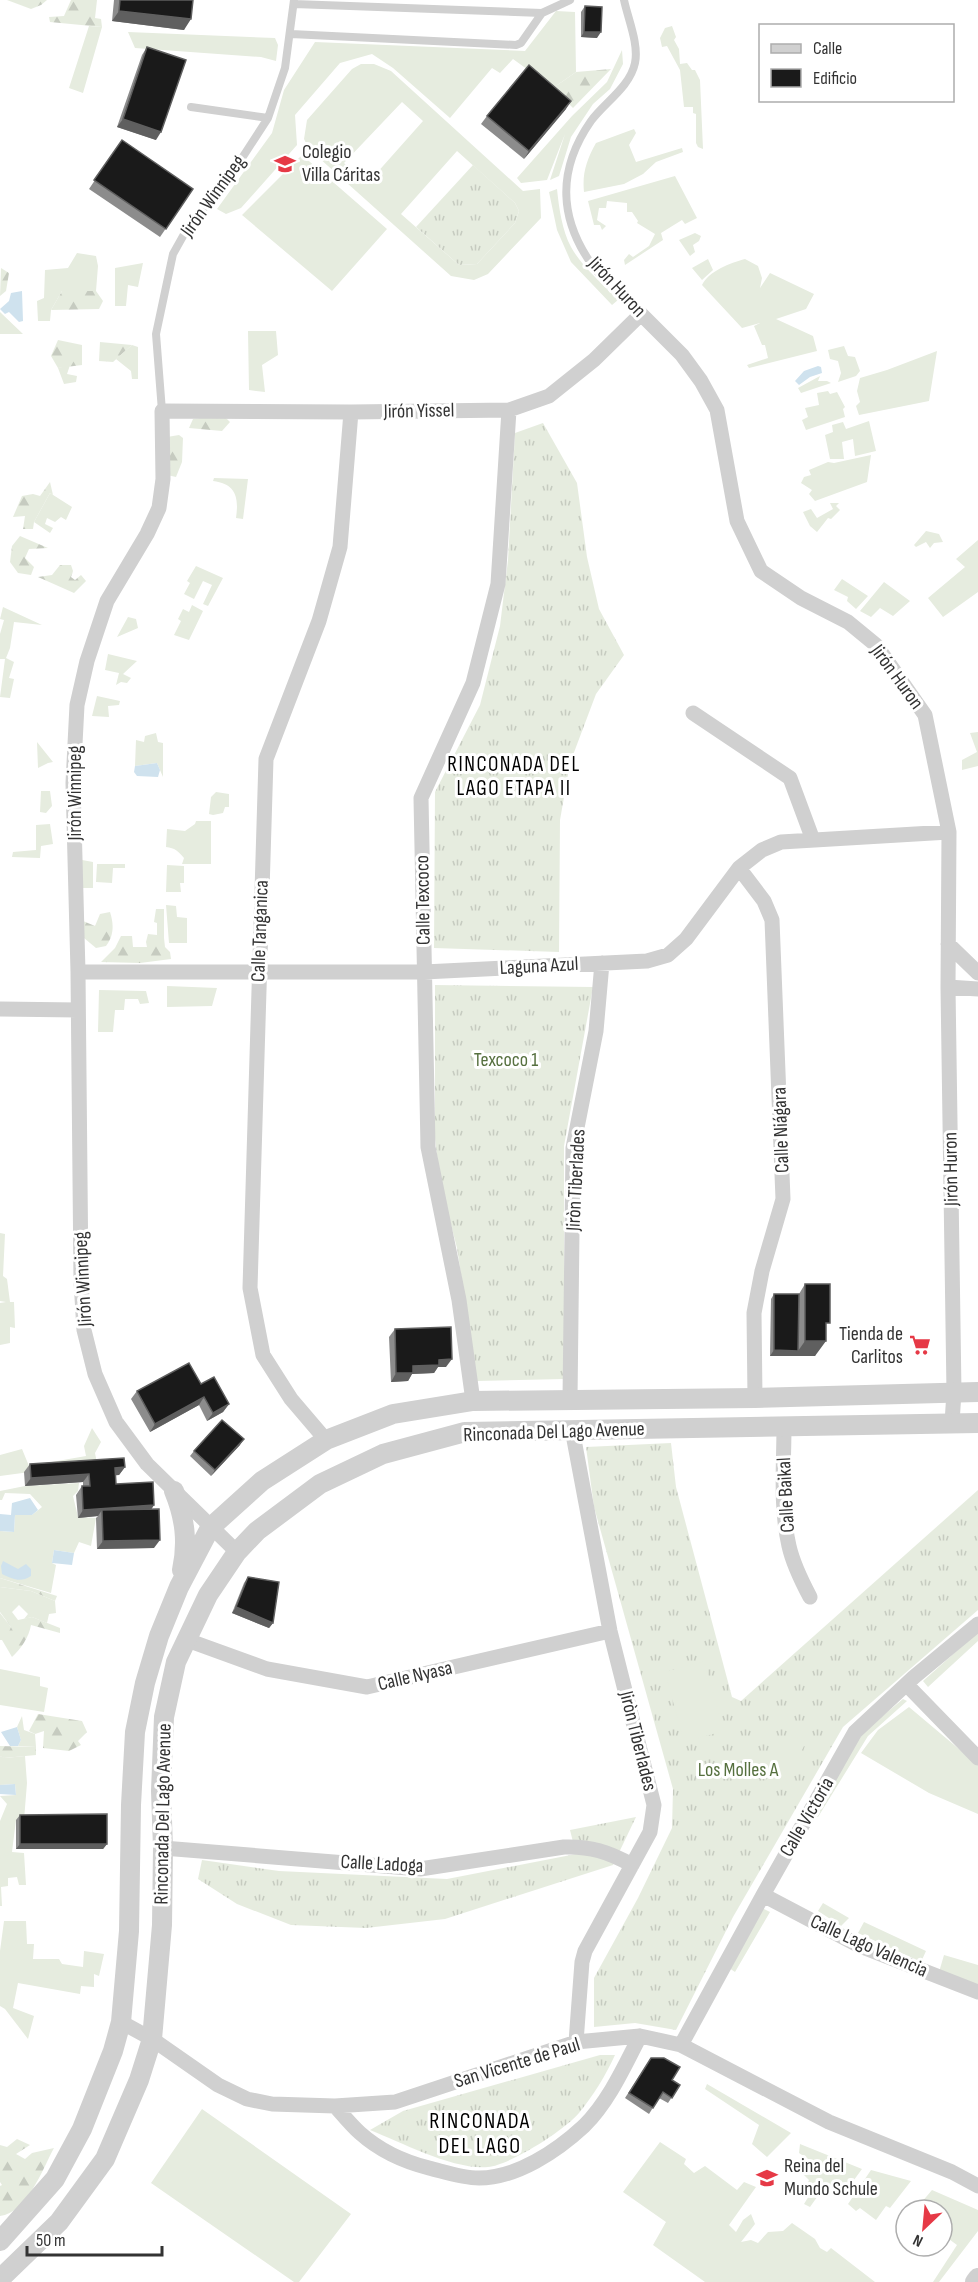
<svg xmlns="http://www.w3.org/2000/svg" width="978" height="2282" font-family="'Sofia Sans Condensed',sans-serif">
	<defs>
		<pattern id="grass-tufts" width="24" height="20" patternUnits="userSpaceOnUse" patternTransform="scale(1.5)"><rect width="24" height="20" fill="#e6ecdf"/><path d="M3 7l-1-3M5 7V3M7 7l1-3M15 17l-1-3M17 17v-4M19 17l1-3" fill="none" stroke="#c6cbc0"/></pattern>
		<pattern id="forest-firs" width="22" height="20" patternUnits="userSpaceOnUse" patternTransform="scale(1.5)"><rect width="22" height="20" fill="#e6ecdf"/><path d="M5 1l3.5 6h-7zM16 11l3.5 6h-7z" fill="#c6cbc0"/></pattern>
	</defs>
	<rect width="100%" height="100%" fill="#fff"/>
	<path fill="url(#grass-tufts)" d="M473 165 515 203 519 211 515 223 477 264 459 265 416 227Z
		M543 423 577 483 587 557 599 609 624 655 596 694 570 763 560 820 559 952 434 948 435 792 480 705 500 626 508 560 515 433Z
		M435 985 593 987 564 1146V1379L477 1381 457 1248 440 1182 435 1138Z
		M671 1443 676 1487 732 1697 741 1701 978 1490V1610L843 1727 733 1917 676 2030 635 2023 594 2027V1978L638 1898 672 1828 673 1789 594 1507 586 1447Z
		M636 1817 613 1865 445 1919 366 1928 291 1925 237 1904 198 1879 202 1860 279 1871 447 1879 576 1854 570 1830Z
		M600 2055H615C606 2075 593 2096 579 2113 565 2130 510 2165 488 2167 453 2170 403 2143 370 2130L403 2111Z"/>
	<path fill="url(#forest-firs)" d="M7 0H47L41 5 31 9Z
		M71 0H97L95 18 101 19 102 27 50 22 49 17 64 16Z
		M611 69 573 108 553 88 576 72Z
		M1 268 9 273 6 291 0 296Z
		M62 291H96L103 301 99 309 51 310Z
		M58 340 82 345V365L58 368 51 356Z
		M100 342 132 345 113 362 99 361Z
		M223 415 230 422 222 431 189 428 193 419Z
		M179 435 183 438 182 462 176 477 167 475V437Z
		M50 482 53 495 50 493 34 522 33 529H23L25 516 13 517 22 496 33 494 40 496Z
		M20 536 48 548 29 549 25 558 34 567 31 575 18 573 10 562 12 546Z
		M60 565H71L73 571 71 577 75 580 81 575 86 581 74 593 38 577 52 575Z
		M110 912C114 924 114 936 106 946L96 948 84 938 83 921 95 926 100 914Z
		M121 936H132L133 947H147L146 942H157L156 938H164L165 947 170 952 171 959 140 963 101 962 115 948Z
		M0 1578 57 1596 55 1601 31 1591 0 1587Z
		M0 1612H12L18 1620 32 1617 60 1628V1633L31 1625C29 1637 21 1649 12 1657L2 1640V1633L11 1627Z
		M38 1714 82 1721 87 1732 78 1741 81 1745 69 1751 43 1748 44 1731 35 1734 29 1731Z
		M0 1746 36 1747V1755L4 1758 0 1756Z
		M17 2139 30 2145 16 2154 25 2159 32 2153 54 2148C42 2170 27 2213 0 2216V2186L2 2185 0 2182V2145L7 2147Z"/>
	<path fill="#e6ecdf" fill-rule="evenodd" d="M556 11 575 12 576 72 553 88 513 59 500 73 492 68 450 118 393 68 372 54 340 63 295 115 297 145 241 208 226 214 217 209 272 133 284 90 315 42 525 51Z
		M89 26 102 27 83 93 69 88Z
		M672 26 676 37 674 40 679 49 680 64 687 63 692 70H695L700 80 703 149 698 147 696 143V114L693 113V107H684L680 70 667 46 662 47 660 38 665 28Z
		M128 32 275 38 278 45 276 61 261 57 135 48Z
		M622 50 623 64 610 89 593 104 571 137 559 176 550 180 565 134 547 180 521 183 517 178 572 116 607 82Z
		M361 64H374L391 71 523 191 540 189 541 218 488 274 474 280 451 276 309 149 304 139 307 120 352 69ZM402 102 423 121 367 184 344 163ZM457 151 515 203 519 211 515 223 477 264 459 265 401 214Z
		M634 129 636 133 629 145 636 162 682 148 683 152 656 162 643 174 624 184 584 192C582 173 587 159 596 143Z
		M302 155 387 229 332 291 242 215Z
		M675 176 697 218 685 224 682 220 661 233 663 240 625 265 624 260 629 254 633 257 649 246 655 234 637 223 638 221 632 212H627V203L607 201 606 208H599L597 220 606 226 602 230 600 225H594L588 201Z
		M557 189C559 208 562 230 571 247 582 267 603 284 618 300L612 305 571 262 557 230 549 192Z
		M695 233 701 236 699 241 693 245 695 252 690 256 679 240Z
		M77 253 96 256 98 266 96 291H62L51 310 50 321H38L37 301 44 298 45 270 68 268Z
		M708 259 713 270 702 280 692 268Z
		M745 259 758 266 762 278 760 288 770 273 814 294 806 309 776 319 813 336 817 351 749 368 747 365 768 358 765 345H762L754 326 760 323 742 328 702 285C709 271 730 263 745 259Z
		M143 263 138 287 128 285 126 306H115V268Z
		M0 312 23 334H0Z
		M248 331H276L278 355 262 365 265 392 249 390Z
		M132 345 138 347V379H132L131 371 116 359Z
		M844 346 848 356 855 357 860 371 856 376 838 382 841 373 838 361 830 359 828 350Z
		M937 351 929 401 859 415 856 406 860 402 857 391 860 378 887 370Z
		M70 365 67 374 77 376 76 382 64 384 58 368Z
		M820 376 818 381H827L831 383 801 393 798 388Z
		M828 391 830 394 837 392 845 407 843 409 845 417 806 430 802 420 808 417 805 408 819 405 817 393Z
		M869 421 876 451 855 456 853 439 842 442 844 459H830L825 435 833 432 832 425 843 422 846 429Z
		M871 455 867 482 815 501 809 494 812 490 801 483 804 477 811 475 809 470 828 462 834 463Z
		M214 478 248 479 243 519 236 518C239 497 236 484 213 481Z
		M50 493 72 507 66 520 61 517 55 522 47 518 45 524 53 528 50 533 34 522Z
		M830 503H839L836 506 840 510 831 519 828 518 817 532 810 526 803 512 811 509 817 518 833 509Z
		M926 531 939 534 943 542 934 543 930 548 926 542 916 547 914 545Z
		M978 540V592L943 617 928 598 965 567 956 559Z
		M196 566 223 578 208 606 203 604 212 585 203 581 194 599 184 594 190 583 187 581Z
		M842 579 868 596 856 609 847 601 848 597 834 590Z
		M884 582 910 601 893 616 880 608 871 617 860 611Z
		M192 605 203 611 189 640 174 635 181 621 178 619 183 609 189 612Z
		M3 607 42 625 14 622 10 648 6 658 14 662 9 678 14 679 10 698 0 697 5 659H0V634L4 620 0 619Z
		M128 617 136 619 138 628 117 637Z
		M108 654 137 661 123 674 131 678 127 683 121 682 116 685 119 673 105 670Z
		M97 696 120 701 119 705 108 706 109 717 92 716Z
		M978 732V766L962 770V760L977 752 970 733Z
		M156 733 158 742 163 743V777L157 763 135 766 136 740 144 742 145 736Z
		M37 742 53 762 48 763 38 768Z
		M41 791H50L52 806 46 813 40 812Z
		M216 792 229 794V807H225L223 813 213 815 209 814 211 797Z
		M196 821H211V864H182L184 858C178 851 175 848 166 847L167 829 185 831 195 824Z
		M50 824 53 844 41 846 40 858 12 857 13 852 36 850V825Z
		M82 860 93 862V888H82Z
		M97 864H125V868H113L112 883 96 882Z
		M167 865 184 866V883H180L181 892H166Z
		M166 905 176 906 177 917 187 918V943H169Z
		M156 909H164V938H157V942H146L148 934 157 935V923L154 922Z
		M167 986 217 988 212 1006 167 1007Z
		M99 990 146 991 149 1003 140 1004 138 999H125L124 1010H115L113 1032H98Z
		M0 1233 5 1234 3 1276 7 1279 10 1302H14L15 1328 10 1327V1343L0 1345V1303L6 1302 0 1301Z
		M92 1428 101 1442 95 1453 97 1463 0 1476V1455L22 1449 29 1466 86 1456 84 1446Z
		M79 1483 78 1491 73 1496 78 1517 96 1518 91 1546 79 1542 74 1553 54 1550 52 1563 56 1565 51 1593 0 1578V1531L14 1532 15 1515H32L42 1507 30 1494 5 1493 2 1500H0V1491L25 1486Z
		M0 1587 31 1591 55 1601 56 1613 49 1614 47 1623 32 1617 24 1619 28 1614 19 1605 12 1612H0Z
		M0 1613 11 1627 8 1634 2 1633V1640H0Z
		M978 1632V1641L928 1687 923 1681Z
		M704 1661 724 1731 684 1742 665 1672Z
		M0 1669 40 1677V1686L48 1688 44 1712 0 1705Z
		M903 1699 907 1701 868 1736 818 1817 814 1814 863 1732Z
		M909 1707 978 1765V1814L929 1793 861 1753 878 1730Z
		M22 1716 24 1730 35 1734 36 1747 18 1746 21 1740 17 1727Z
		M789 1734 806 1742 782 1790 765 1782Z
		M0 1756 5 1758 25 1756 27 1783 24 1820H16L12 1852 24 1853 26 1885H19L17 1877 8 1878V1886L1 1887 2 1906H0V1821L7 1804 0 1796 16 1795 15 1784 0 1785Z
		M823 1903 849 1918 841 1926 818 1911Z
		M760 1907 770 1912 735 1972 729 1968Z
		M4 1921H26L27 1944H34L33 1959H59L62 1964 83 1967 84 1951 104 1954 99 1976 94 1974V1987L81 1986 80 1994 18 1983 13 2008 34 2016 28 2039 5 2009 0 2006V1951Z
		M864 1922 926 1951 921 1962 858 1933Z
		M944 1955 978 1965V1990L939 1972Z
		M707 2084 791 2133 767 2157 752 2144 759 2125 705 2089Z
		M202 2109 351 2214 299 2282H294L151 2183Z
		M660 2142 686 2159 684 2164 694 2173 705 2166 737 2190 744 2182 756 2187 729 2225 736 2232 743 2220 751 2214 755 2224 741 2242 751 2240 758 2243 768 2232 783 2231 792 2223 815 2239 820 2248 827 2252 831 2248 875 2282H705L653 2245 666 2222 623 2192Z
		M800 2144 862 2169 843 2195 827 2183 810 2207 804 2204 812 2191 806 2187 809 2180 804 2175 813 2162 799 2153Z
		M871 2170 911 2181 890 2208 886 2206 876 2220 860 2208 856 2211 848 2204Z
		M932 2190 978 2210V2231L939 2282H933L957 2245 942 2234V2210H915Z"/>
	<path fill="#cfe2ee" d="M22 291 23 321 19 322 9 312 5 314 0 309 9 301 11 293Z
		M818 366 821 367 822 373 810 377 799 385 795 381 804 371Z
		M157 763 160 770 158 777 137 776 134 772 135 766Z
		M30 1498 38 1510 32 1515H15L14 1532 0 1531V1514L11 1515 12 1503Z
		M54 1550 74 1553 72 1565 52 1563Z
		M3 1561 18 1569 26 1564 31 1569V1576C20 1583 13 1579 2 1574L1 1566Z
		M17 1727 21 1740 18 1746H10L1 1732Z
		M15 1784 16 1795 0 1794V1785Z"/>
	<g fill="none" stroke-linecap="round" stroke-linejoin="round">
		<path stroke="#d0d0d0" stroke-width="8" d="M624 0C628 19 639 44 635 63 630 87 604 103 591 121 556 171 559 221 595 269 608 285 626 299 641 314
			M294 4 542 13 570 0
			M291 34 516 45 521 43 542 13
			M191 107 268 118
			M162 411 156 334 173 254 187 229 231 175 268 118 285 68 294 0"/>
		<path stroke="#d0d0d0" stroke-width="15" d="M693 713 790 778 813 840
			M739 868 764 901 772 920 783 1199 762 1271 754 1313 755 1398
			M948 944 978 973
			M78 972H424L647 961 668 955 686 939 739 868 762 850 781 842 949 832
			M948 987 978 989
			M0 1009 78 1010
			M570 1399 573 1148 596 1031 602 963
			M473 1401 459 1300 428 1147 421 798 473 683 498 584 509 410
			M784 1426C784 1465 780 1507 789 1546 793 1564 801 1580 810 1597
			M572 1429 610 1631 654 1805 650 1832 585 1951 582 1962 576 2042
			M326 1440 291 1399 263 1355 250 1288 266 759 319 621 340 547 351 412
			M237 1552 147 1464 116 1422 95 1374 84 1330 81 1281 78 972 73 783 77 705 87 661 107 601 147 534 159 508 163 479 162 411 351 412 509 410 549 396 594 360 641 314 682 355 701 381 717 410 737 521 761 571 801 598 848 622 876 645 925 715 949 832 948 987 954 1392 952 1423
			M187 1640 267 1669 367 1687 610 1631
			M907 1685 978 1758
			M163 1848 420 1869 564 1847C590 1846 609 1852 632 1865
			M763 1895 860 1946 978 1992
			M121 2022 152 2039 218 2085 247 2099 272 2104 335 2106 395 2102 576 2042 640 2036 681 2045 829 2122 952 2172 978 2186
			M681 2045 763 1895 855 1732 914 1677 978 1624
			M335 2106C343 2115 351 2125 360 2133 379 2150 405 2162 429 2168 445 2172 462 2178 479 2178 517 2178 557 2151 584 2126 609 2101 624 2067 640 2036"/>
		<path stroke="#d0d0d0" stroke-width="20" d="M174 1491C185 1518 188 1542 182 1570
			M0 2241 55 2179 82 2129 113 2051 121 2022 129 1931 131 1805 135 1732 145 1683 159 1636 179 1587 210 1528 262 1481 326 1440 393 1414 473 1401 755 1398 978 1392
			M0 2279 59 2222 105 2159 139 2080 152 2039 162 1925 163 1848 161 1791 164 1717 176 1662 208 1595 237 1552 257 1531 320 1484 383 1454 465 1432 978 1423
			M975 2282 978 2278"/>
	</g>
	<path fill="#8c8c8c" d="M114 0H193L184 30 112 21Z
		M585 6 597 38 581 37V12Z
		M147 47 156 140 117 127 142 55Z
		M566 109 524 159 481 124 487 116Z
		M122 140 193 189 160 237 89 189Z
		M805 1284 826 1328 815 1356H770L771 1299 774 1294H799Z
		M395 1329 446 1367H438L434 1373 412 1374 408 1381 391 1382 389 1337Z
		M201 1384 229 1404 223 1412 207 1421 199 1405 150 1432 131 1399 137 1391Z
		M240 1445 211 1476 190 1456 194 1451Z
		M30 1464 125 1467 119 1475H115L116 1484 154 1505 151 1509 154 1548 97 1549 96 1518 98 1516 78 1518 76 1495 82 1486H83V1482L25 1486 24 1472Z
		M248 1577 273 1623 269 1628 232 1613 244 1583Z
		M20 1815 107 1844 103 1849H16V1820Z
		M651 2058 672 2080 680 2085 668 2103 659 2098 649 2114 625 2098Z"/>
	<path fill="#5f5f5f" d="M119 11 191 19 184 30 112 21Z
		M584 32H601L597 38 581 37Z
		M571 101 566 109 524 159 529 151Z
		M123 119 161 132 156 140 117 127Z
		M805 1341H826L815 1356H770L774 1350 798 1351Z
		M452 1359 446 1367H438L434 1373 412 1374 408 1381 391 1382 396 1373 413 1366 439 1360Z
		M204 1397 199 1405 150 1432 155 1424Z
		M229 1404 223 1412 207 1421 213 1413Z
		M244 1439 240 1445 211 1476 215 1470Z
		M125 1467 119 1475 109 1476 115 1468Z
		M89 1474 83 1482 25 1486 31 1478Z
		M154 1505 149 1513 102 1510 98 1516 78 1518 83 1510Z
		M160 1540 154 1548 97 1549 103 1541Z
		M236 1607 273 1623 269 1628 232 1613Z
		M20 1844H107L103 1849H16Z"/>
	<path fill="#1a1a1a" stroke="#5f5f5f" stroke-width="1.5" d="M120 0H193L191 19 119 11Z
		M585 6 602 7 601 32H584Z
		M147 47 186 60 161 132 123 119Z
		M529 65 571 101 529 151 487 116Z
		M122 140 193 189 166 229 94 180Z
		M805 1284H830V1323H826V1341H805Z
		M774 1294H799L798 1351 774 1350Z
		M451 1327 452 1359 439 1360V1365L413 1366V1373H396L395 1329Z
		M189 1363 201 1384 214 1377 229 1404 213 1413 204 1397 155 1424 137 1391Z
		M222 1420 244 1439 215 1470 194 1451Z
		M124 1458 125 1467 115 1468 116 1484 153 1482 154 1505 83 1510 82 1486H90L89 1474 31 1478 30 1464Z
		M159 1509 160 1540 103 1541 102 1510Z
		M248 1577 279 1582 273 1623 236 1607Z
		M107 1814V1844H20V1815Z
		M651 2058H664L680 2067 672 2080 680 2085 672 2098 663 2092 653 2108 629 2093Z"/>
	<defs>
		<symbol id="school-bare" viewBox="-9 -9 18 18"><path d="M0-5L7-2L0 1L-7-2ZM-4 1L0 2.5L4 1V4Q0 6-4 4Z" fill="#e63946" stroke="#fff" stroke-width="2.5" paint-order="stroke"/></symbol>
		<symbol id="supermarket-bare" viewBox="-9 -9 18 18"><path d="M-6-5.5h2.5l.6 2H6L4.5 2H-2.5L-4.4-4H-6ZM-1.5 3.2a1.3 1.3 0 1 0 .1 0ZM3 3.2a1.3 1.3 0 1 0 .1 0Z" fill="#e63946" stroke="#fff" stroke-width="2.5" paint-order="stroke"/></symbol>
	</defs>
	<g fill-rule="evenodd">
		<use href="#school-bare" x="270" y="149" width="30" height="30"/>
		<use href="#supermarket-bare" x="905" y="1330" width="30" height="30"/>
		<use href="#school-bare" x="752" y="2163" width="30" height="30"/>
	</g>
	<g text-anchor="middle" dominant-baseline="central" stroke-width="6" stroke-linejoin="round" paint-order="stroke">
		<g font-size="20" fill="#333" stroke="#fff" text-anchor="start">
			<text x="302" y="152">Colegio<tspan x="302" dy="23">Villa Cáritas</tspan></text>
			<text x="903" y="1334" text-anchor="end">Tienda de<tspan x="903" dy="23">Carlitos</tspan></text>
			<text x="784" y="2166">Reina del<tspan x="784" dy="23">Mundo Schule</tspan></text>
		</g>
		<g font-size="20" fill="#333" stroke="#fff">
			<text transform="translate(213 196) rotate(-54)">Jirón Winnipeg</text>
			<text transform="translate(617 287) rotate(47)">Jirón Huron</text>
			<text transform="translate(419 411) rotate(-1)">Jirón Yissel</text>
			<text transform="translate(897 677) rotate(54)">Jirón Huron</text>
			<text transform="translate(75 793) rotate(-90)">Jirón Winnipeg</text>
			<text transform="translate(423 900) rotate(-91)">Calle Texcoco</text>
			<text transform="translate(260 931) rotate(-88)">Calle Tanganica</text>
			<text transform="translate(539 966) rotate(-3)">Laguna Azul</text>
			<text transform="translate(781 1130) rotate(-92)">Calle Niágara</text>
			<text transform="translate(951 1169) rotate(-91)">Jirón Huron</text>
			<text transform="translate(576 1180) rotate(-87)">Jiròn Tiberlades</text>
			<text transform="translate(83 1279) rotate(-93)">Jirón Winnipeg</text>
			<text transform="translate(554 1432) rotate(-2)">Rinconada Del Lago Avenue</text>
			<text transform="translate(786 1495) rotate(-93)">Calle Baikal</text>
			<text transform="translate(415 1676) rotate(-13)">Calle Nyasa</text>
			<text transform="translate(638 1741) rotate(76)">Jiròn Tiberlades</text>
			<text transform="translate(163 1814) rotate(-89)">Rinconada Del Lago Avenue</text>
			<text transform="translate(807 1817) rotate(-60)">Calle Victoria</text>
			<text transform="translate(382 1864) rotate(3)">Calle Ladoga</text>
			<text transform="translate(869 1946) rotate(24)">Calle Lago Valencia</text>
			<text transform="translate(517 2063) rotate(-17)">San Vicente de Paul</text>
		</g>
		<g font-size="20" fill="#56703f" stroke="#fff">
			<text x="506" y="1060">Texcoco 1</text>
			<text x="738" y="1770">Los Molles A</text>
		</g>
		<g font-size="21" letter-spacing="1.5" fill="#000" stroke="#fff">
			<text x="514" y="764">RINCONADA DEL<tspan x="514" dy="24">LAGO ETAPA II</tspan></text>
		</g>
		<g font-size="22" letter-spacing="1.5" fill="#000" stroke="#fff">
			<text x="480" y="2121">RINCONADA<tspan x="480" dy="25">DEL LAGO</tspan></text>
		</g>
	</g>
	<rect x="759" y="24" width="195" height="78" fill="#ffffff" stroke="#adadad" stroke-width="1.5"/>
	<rect x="771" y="44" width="30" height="9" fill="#d0d0d0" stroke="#adadad" stroke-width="1.5"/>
	<text x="813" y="54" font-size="18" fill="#333333">Calle</text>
	<rect x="771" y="69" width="30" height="18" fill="#1a1a1a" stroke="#adadad" stroke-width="1.5"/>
	<text x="813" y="84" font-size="18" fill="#333333">Edificio</text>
	<g transform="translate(924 2228) rotate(206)"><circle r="28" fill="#ffffff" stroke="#adadad" stroke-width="1.5"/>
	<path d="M0-4.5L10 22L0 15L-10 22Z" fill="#e63946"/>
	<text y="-9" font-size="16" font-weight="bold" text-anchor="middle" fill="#333333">N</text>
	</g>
	<path d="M27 2246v9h135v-9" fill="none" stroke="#333333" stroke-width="3"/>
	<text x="36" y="2246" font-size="18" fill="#333333" stroke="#ffffff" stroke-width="4.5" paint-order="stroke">50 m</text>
</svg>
